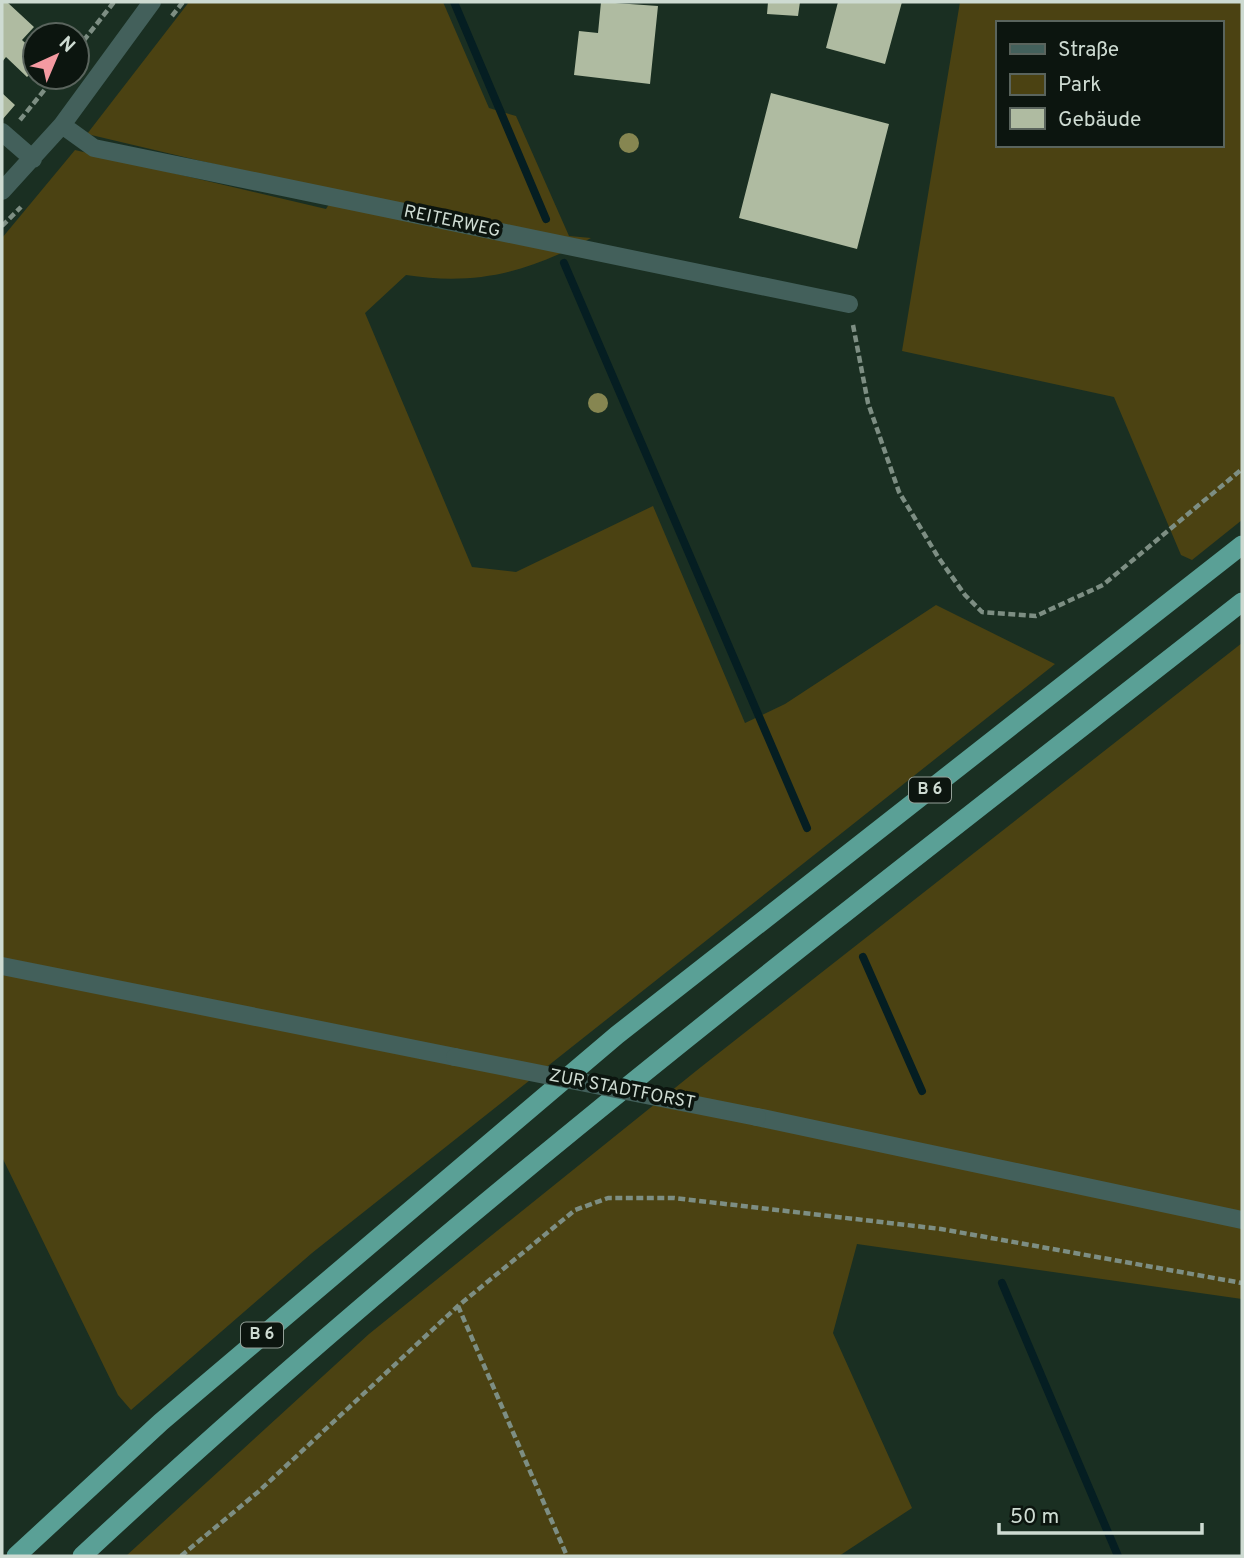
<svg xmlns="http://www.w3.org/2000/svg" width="1244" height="1558" font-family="Overpass,sans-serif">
	<rect width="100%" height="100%" fill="#1a2f22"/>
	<path fill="#4b4212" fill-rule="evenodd" d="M189 2H443L489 108 516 116 569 236 591 238C529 272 477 286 406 275L365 313 472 567 516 572 653 506 745 723 785 704 936 605 1055 664 312 1253 131 1410 118 1395 2 1157V238L75 150 326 209 336 193 87 134Z
		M960 2H1242V520L1192 560 1181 555 1114 397 902 351ZM997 23H1221V145H997Z
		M1242 643V1299L857 1244 833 1333 912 1508 839 1556H126L369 1334 701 1067Z"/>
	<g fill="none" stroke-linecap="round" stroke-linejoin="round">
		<path stroke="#051e22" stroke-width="8" d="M454 2 546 219
			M564 263 807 828
			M863 957 922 1091
			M1002 1283 1118 1556"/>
	</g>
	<path fill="#afbba1" d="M2 2H7L34 27 22 40 35 52V69L27 77 6 57 2 62Z
		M601 2 658 6 650 84 574 75 579 31 598 33Z
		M768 2H800L798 16 767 14Z
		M838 2H902L885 64 826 48Z
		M2 93 15 105 2 120Z
		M771 93 889 124 857 249 739 218Z"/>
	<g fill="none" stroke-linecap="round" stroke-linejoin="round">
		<path stroke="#7d8e83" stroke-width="4.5" stroke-dasharray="7 3.5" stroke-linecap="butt" d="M172 16 183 2
			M77 49 114 2
			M20 120 55 77
			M2 226 21 207
			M853 325 868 403 899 492 938 557 965 595 982 612 1036 616 1103 585 1242 469
			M458 1306 567 1556
			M181 1556 258 1492 458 1306 575 1210 608 1198H674L941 1229 1242 1283"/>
		<path stroke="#43605b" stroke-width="18" d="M62 125 94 148 849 304
			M2 132 33 159
			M2 191 62 125 152 2
			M2 966 455 1057
			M757 1117 1242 1220"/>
		<path stroke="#5aa096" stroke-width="19" d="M16 1556 161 1422 617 1035 1242 545
			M82 1556C448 1215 849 910 1242 602"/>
		<path stroke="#43605b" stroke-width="18" d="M455 1057 757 1117"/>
	</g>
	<g fill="#868651">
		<circle cx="629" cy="143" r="10"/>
		<circle cx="598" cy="403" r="10"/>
	</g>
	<g text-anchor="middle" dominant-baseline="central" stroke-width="7" stroke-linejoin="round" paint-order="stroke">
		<g fill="#0c150f" stroke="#94a098" stroke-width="2">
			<rect x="909" y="777.5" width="42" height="25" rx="5"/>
			<rect x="241" y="1322.5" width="42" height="25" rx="5"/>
		</g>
		<g font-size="16" font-weight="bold" fill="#cedbd2">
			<text x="930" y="790">B 6</text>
			<text x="262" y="1335">B 6</text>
		</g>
		<g font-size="18" fill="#cedbd2" stroke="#0c150f">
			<text transform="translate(452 222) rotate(12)">REITERWEG</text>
			<text transform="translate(622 1090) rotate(11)">ZUR STADTFORST</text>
		</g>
	</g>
	<rect width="1244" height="1558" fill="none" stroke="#cedbd2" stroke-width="7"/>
	<rect x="996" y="21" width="228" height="126" fill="#0c150f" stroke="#5a645d" stroke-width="2"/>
	<rect x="1010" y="44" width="35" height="10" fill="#43605b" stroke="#5a645d" stroke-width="2"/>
	<text x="1058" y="56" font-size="21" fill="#cedbd2">Straße</text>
	<rect x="1010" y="74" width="35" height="21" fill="#4b4212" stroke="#5a645d" stroke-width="2"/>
	<text x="1058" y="91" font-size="21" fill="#cedbd2">Park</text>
	<rect x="1010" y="108" width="35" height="21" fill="#afbba1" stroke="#5a645d" stroke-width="2"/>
	<text x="1058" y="126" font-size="21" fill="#cedbd2">Gebäude</text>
	<g transform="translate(56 56) rotate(44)"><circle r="33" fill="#0c150f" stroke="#5a645d" stroke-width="2"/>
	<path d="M0-5L12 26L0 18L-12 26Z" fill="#f49aa1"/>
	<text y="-10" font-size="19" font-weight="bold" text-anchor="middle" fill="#cedbd2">N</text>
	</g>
	<path d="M999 1523v10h203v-10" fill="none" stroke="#cedbd2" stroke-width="3.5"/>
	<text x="1010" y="1523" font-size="21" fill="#cedbd2" stroke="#0c150f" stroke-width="5" paint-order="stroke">50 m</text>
</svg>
